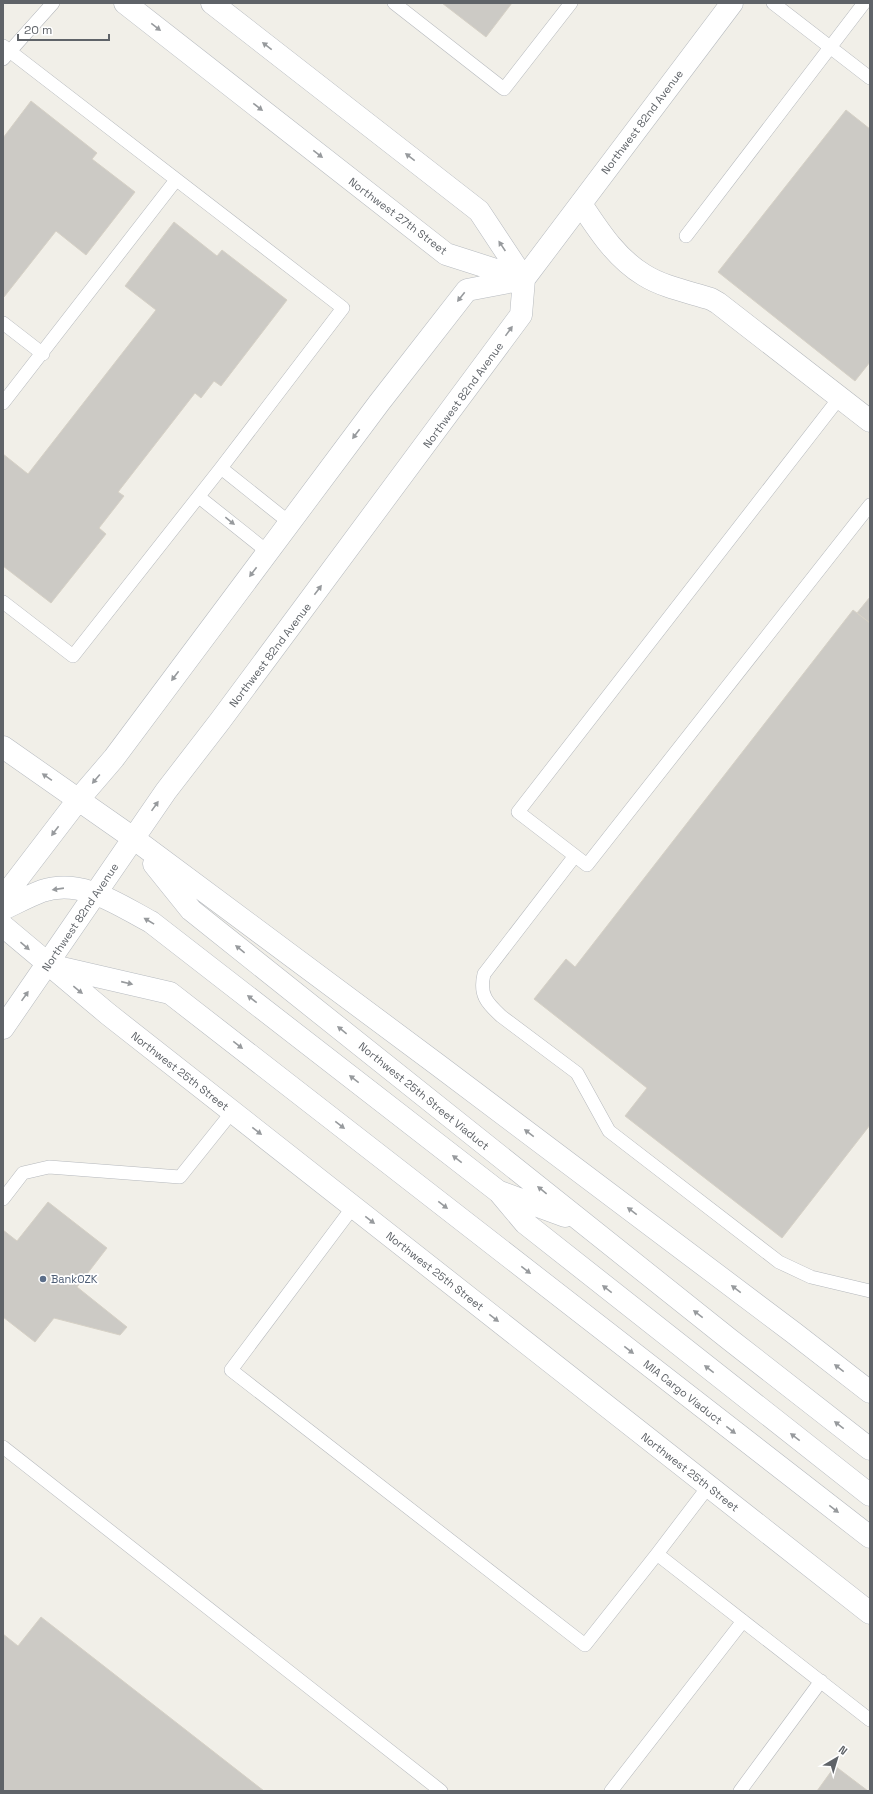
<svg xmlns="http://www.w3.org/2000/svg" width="873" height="1794" font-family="'Space Grotesk',sans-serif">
	<rect width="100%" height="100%" fill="#f1efe8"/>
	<path fill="#cccac5" stroke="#d6d1c6" d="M442 3H512L486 37Z
		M31 101 97 153 92 159 135 192 86 255 56 231 4 297 3 296V138Z
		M846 110 870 129V362L855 381 718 272Z
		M174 222 217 256 222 250 287 300 221 386 214 381 201 398 195 393 118 492 124 496 99 528 106 534 51 603 3 566V454L28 474 156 310 125 286Z
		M870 597V623L857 613Z
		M853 610 870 623V1125L782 1238 625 1116 647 1088 534 999 566 959 575 967Z
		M48 1202 107 1248 77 1287 127 1327 120 1335 54 1318 35 1342 3 1317V1230L17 1241Z
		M41 1617 264 1791H3V1634L18 1646Z
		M835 1766 868 1791H817Z"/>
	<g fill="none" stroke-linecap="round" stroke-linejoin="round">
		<defs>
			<path id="lane" d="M394 3 504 89 571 3
				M773 3 870 78
				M3 46 343 308 221 468 73 656 3 602
				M3 59 53 3
				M686 236 864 3
				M3 323 43 354
				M840 397 518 812 587 865 870 505
				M3 403 176 180
				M221 468 290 523
				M199 497 268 552
				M574 857 484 974C479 995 487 1003 501 1016L577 1073 609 1131 779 1262 811 1277 870 1291
				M3 1199 23 1173 49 1167 180 1177 232 1112
				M353 1207 231 1370 585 1645 657 1554 708 1487
				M3 1447 441 1791
				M657 1554 870 1720
				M611 1791 743 1621
				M740 1791 821 1681"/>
			<path id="street" d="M581 204C599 231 616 258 644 275 663 287 689 292 711 299L718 303 870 421"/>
			<path id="secondary" d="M125 3 446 254 521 278
				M212 3 479 211 524 279
				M3 747 133 838 438 1065 794 1333 870 1392
				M154 864 191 910 729 1339 870 1449
				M3 898 78 800 114 758 379 403 467 290 524 279
				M3 909C16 903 29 896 42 891 82 878 117 904 151 922L499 1192 525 1223 870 1495
				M3 926 108 1014 870 1613
				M53 966 170 993 870 1537
				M3 1028 166 791 220 721 521 315 524 279 732 3
				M500 1192 565 1216"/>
		</defs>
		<use href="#lane" stroke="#b5b8bc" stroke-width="14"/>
		<use href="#street" stroke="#b5b8bc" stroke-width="23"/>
		<use href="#secondary" stroke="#b6babf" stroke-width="23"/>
		<use href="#lane" stroke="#fff" stroke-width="13"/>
		<use href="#street" stroke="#fff" stroke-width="22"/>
		<use href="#secondary" stroke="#fff" stroke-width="22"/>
	</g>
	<defs><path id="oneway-solid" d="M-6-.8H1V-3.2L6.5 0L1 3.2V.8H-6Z"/></defs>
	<g fill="#979a9d">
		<use href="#oneway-solid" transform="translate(156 27) rotate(38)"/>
		<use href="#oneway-solid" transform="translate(267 46) rotate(-142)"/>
		<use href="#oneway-solid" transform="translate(258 107) rotate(38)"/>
		<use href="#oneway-solid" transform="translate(318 154) rotate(38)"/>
		<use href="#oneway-solid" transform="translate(410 157) rotate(-142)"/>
		<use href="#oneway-solid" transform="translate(502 246) rotate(-124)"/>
		<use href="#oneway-solid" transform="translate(461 297) rotate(128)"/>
		<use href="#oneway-solid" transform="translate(509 331) rotate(-54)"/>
		<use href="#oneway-solid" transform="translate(356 434) rotate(127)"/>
		<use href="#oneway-solid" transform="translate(230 521) rotate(39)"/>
		<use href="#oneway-solid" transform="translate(253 572) rotate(127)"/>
		<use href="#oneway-solid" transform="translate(318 590) rotate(-53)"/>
		<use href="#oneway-solid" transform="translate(175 676) rotate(127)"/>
		<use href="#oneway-solid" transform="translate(47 777) rotate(-145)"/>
		<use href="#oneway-solid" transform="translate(96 779) rotate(130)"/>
		<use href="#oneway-solid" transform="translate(155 806) rotate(-55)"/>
		<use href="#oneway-solid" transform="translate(55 831) rotate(127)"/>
		<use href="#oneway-solid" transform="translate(58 889) rotate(172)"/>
		<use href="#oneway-solid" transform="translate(149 921) rotate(-149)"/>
		<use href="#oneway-solid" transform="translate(25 946) rotate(41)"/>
		<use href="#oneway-solid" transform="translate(240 949) rotate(-141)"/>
		<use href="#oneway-solid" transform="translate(127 983) rotate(13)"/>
		<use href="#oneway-solid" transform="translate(78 990) rotate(39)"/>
		<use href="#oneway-solid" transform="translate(25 996) rotate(-55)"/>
		<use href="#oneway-solid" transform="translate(252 999) rotate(-142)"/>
		<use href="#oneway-solid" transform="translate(342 1030) rotate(-141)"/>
		<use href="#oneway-solid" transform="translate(238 1045) rotate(38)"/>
		<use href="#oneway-solid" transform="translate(354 1079) rotate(-142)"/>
		<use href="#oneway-solid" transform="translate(340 1125) rotate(38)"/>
		<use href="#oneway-solid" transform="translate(257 1131) rotate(38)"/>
		<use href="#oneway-solid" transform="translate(529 1133) rotate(-143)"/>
		<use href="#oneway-solid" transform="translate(457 1159) rotate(-142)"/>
		<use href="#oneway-solid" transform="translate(542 1190) rotate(-141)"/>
		<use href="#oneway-solid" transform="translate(443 1205) rotate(38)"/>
		<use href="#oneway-solid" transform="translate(632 1211) rotate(-143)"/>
		<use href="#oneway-solid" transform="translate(370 1220) rotate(38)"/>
		<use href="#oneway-solid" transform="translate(526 1270) rotate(38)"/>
		<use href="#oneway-solid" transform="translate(607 1289) rotate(-142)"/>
		<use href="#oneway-solid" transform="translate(736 1289) rotate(-143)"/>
		<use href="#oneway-solid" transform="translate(698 1314) rotate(-142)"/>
		<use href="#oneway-solid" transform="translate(494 1318) rotate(38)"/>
		<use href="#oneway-solid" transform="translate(629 1350) rotate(38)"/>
		<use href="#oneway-solid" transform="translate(839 1368) rotate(-142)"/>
		<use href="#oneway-solid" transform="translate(709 1369) rotate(-142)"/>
		<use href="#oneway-solid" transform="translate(839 1425) rotate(-142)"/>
		<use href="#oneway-solid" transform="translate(731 1430) rotate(38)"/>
		<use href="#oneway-solid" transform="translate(795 1437) rotate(-142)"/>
		<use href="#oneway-solid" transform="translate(834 1509) rotate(38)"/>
	</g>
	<circle fill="#5c6f8a" stroke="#fff" stroke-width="1.5" cx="43" cy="1279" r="4"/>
	<g text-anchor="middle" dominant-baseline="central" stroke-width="3.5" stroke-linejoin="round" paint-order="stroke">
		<g font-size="11" fill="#5f6368" stroke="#fff">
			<text transform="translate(642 122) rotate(-53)">Northwest 82nd Avenue</text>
			<text transform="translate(398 216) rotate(37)">Northwest 27th Street</text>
			<text transform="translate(463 395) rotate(-54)">Northwest 82nd Avenue</text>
			<text transform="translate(270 655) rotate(-53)">Northwest 82nd Avenue</text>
			<text transform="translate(80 917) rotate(-56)">Northwest 82nd Avenue</text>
			<text transform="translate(180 1071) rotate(38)">Northwest 25th Street</text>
			<text transform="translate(424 1096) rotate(39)">Northwest 25th Street Viaduct</text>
			<text transform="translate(435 1271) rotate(38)">Northwest 25th Street</text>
			<text transform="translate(683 1392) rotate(38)">MIA Cargo Viaduct</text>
			<text transform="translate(690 1472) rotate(38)">Northwest 25th Street</text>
		</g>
		<g font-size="11" fill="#4e5e75" stroke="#fff" text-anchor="start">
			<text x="51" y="1279">BankOZK</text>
		</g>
	</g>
	<rect width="873" height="1794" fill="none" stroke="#5f6368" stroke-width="8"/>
	<g transform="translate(837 1758) rotate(38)" stroke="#ffffff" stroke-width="3" paint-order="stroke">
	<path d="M0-3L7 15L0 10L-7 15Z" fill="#5f6368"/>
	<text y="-6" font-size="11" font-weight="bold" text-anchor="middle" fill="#5f6368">N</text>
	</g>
	<path d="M18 34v6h91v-6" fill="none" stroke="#5f6368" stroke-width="2"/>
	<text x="24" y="34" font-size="12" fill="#5f6368" stroke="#ffffff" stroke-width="3" paint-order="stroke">20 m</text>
</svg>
